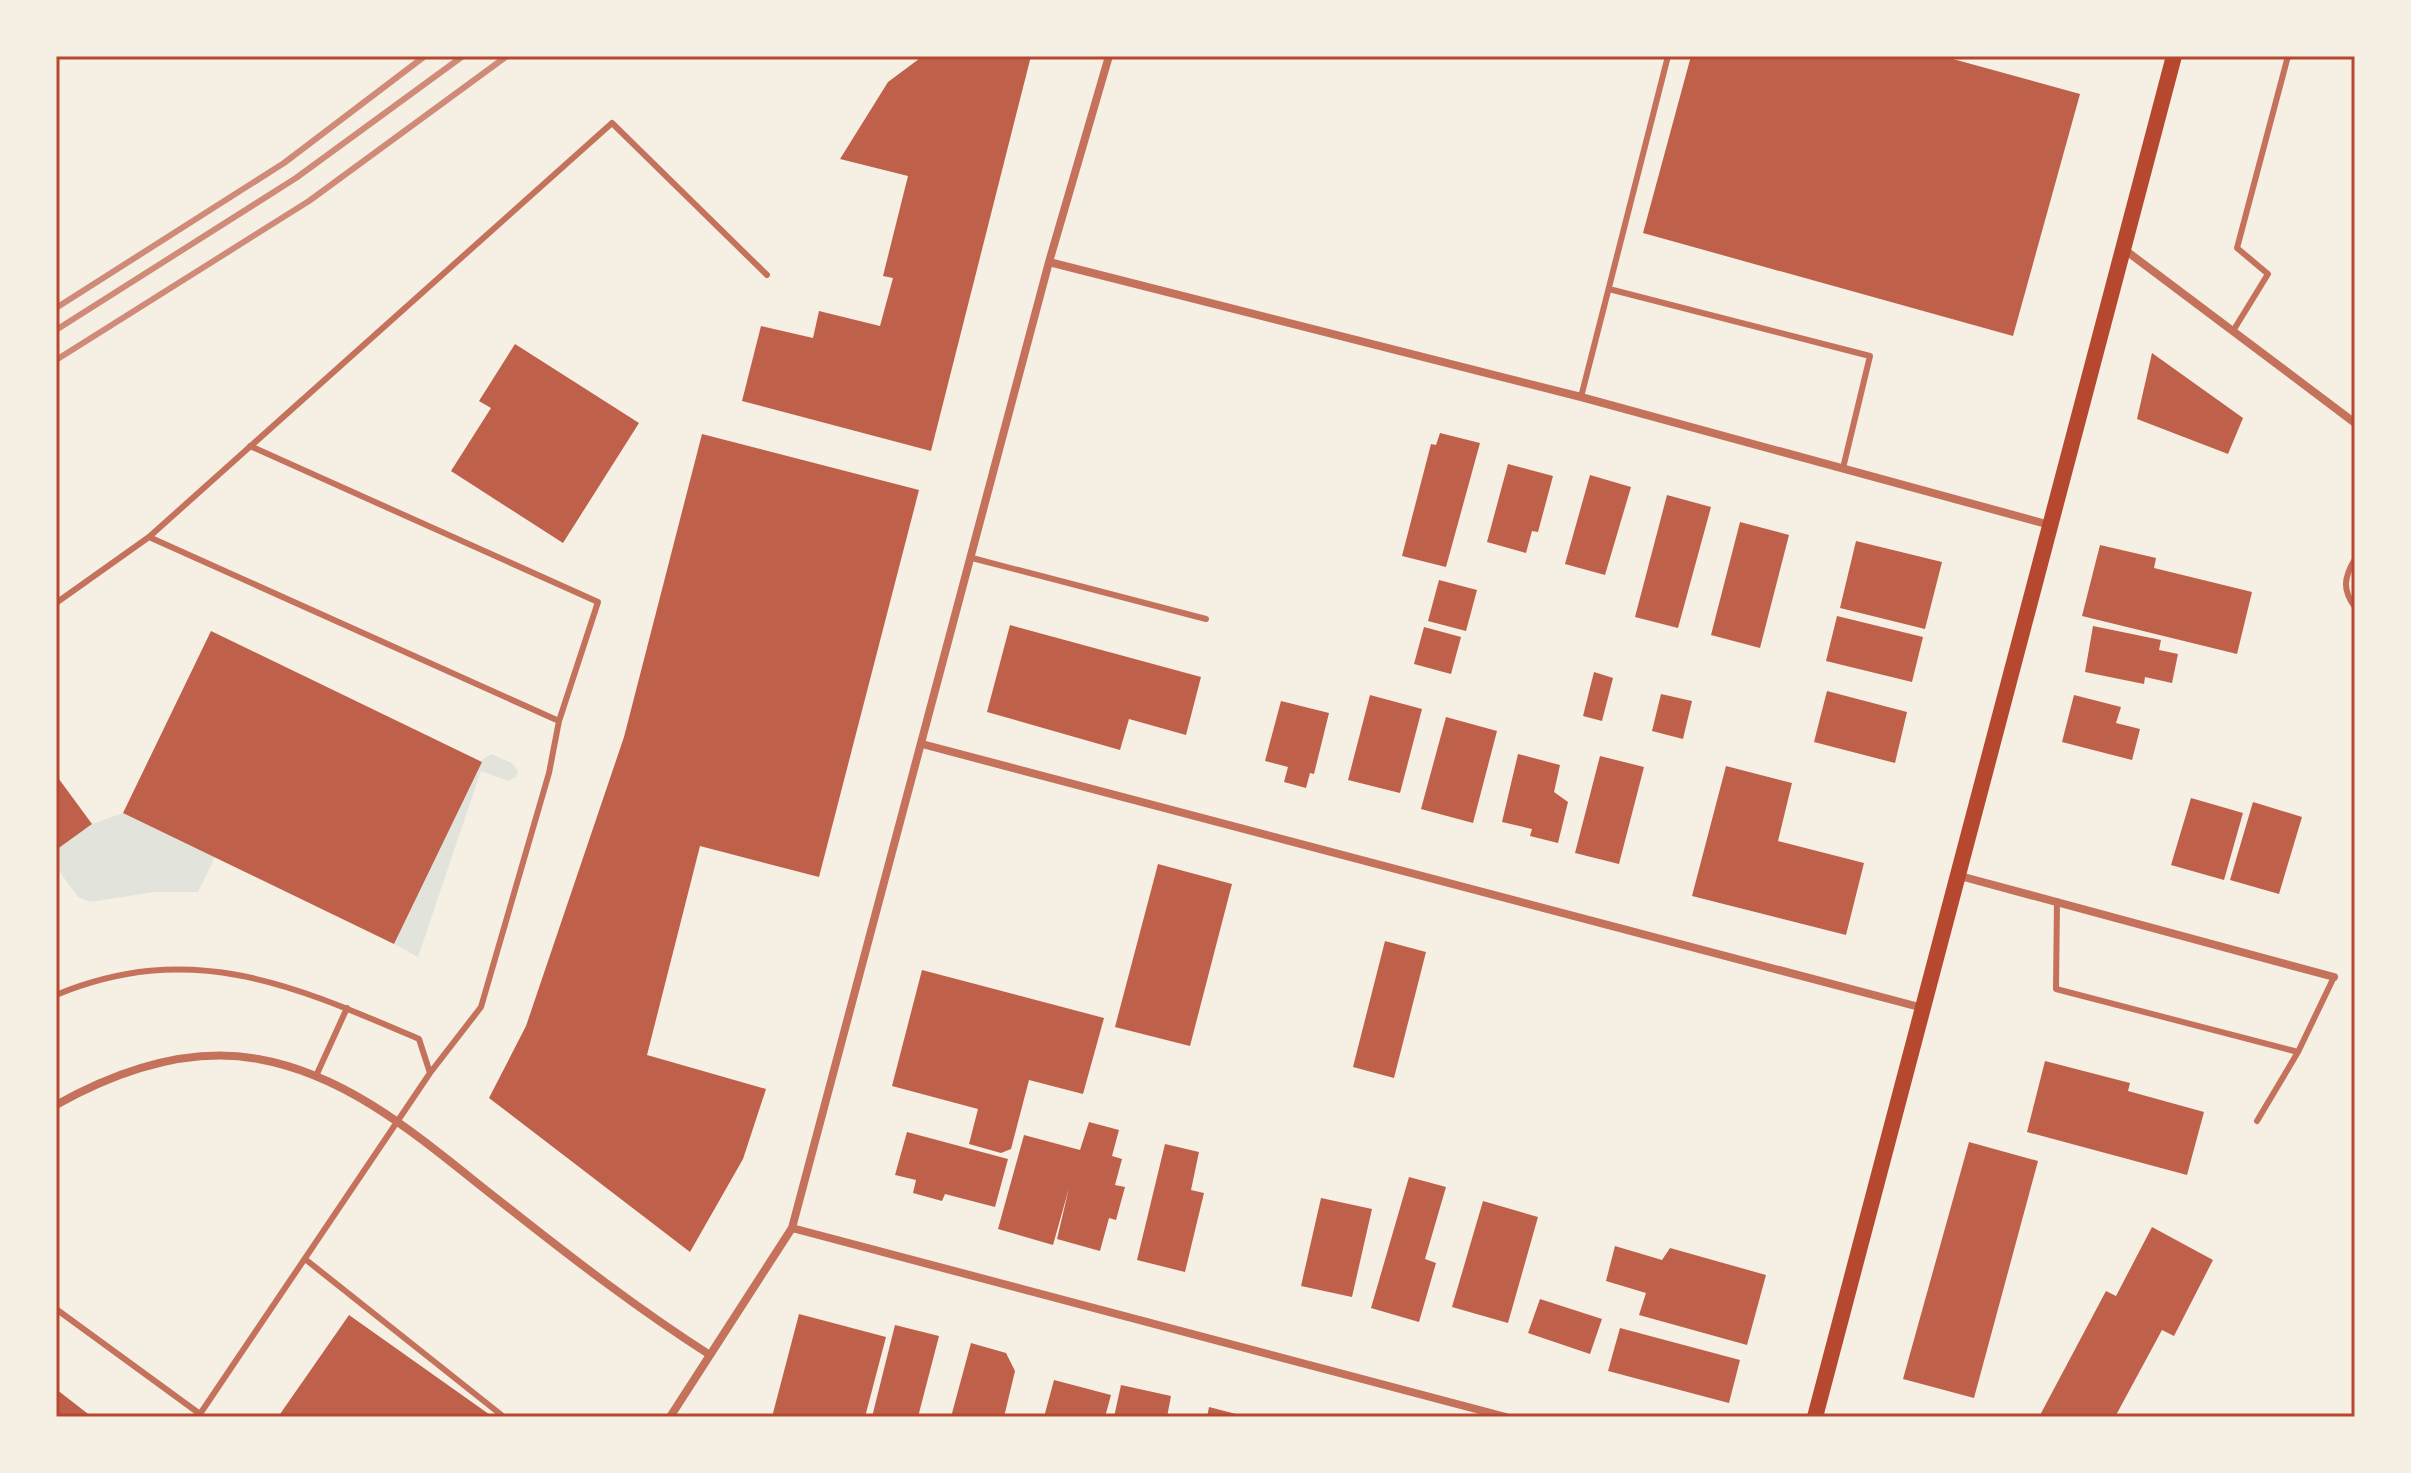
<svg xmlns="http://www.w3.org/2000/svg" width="2411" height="1473" font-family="Arial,sans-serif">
	<rect width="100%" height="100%" fill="#f6efe4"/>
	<path fill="#e2e4dc" d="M492 754 513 764 518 771 516 777 508 781 481 771 418 957 394 944 483 759Z
		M123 813 215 857 198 892H155L90 902 78 897 56 867V850L92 824Z"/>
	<path fill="#bf614a" d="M923 56H1031L931 451 742 401 761 326 813 338 819 311 880 326 893 278 883 276 908 176 840 159 888 82Z
		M1691 56H1942L2080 94 2013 336 1643 233Z
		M515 344 639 423 563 543 451 471 491 408 479 401Z
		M2152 353 2243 418 2228 454 2137 419Z
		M1440 433 1480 443 1446 567 1402 556 1431 444 1436 445Z
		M702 434 919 490 819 877 700 846 647 1055 766 1089 743 1159 690 1252 489 1098 526 1026 624 737Z
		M1508 464 1553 476 1538 532 1532 531 1526 553 1487 542Z
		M1590 475 1631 487 1605 575 1565 564Z
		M1667 495 1711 507 1678 628 1635 617Z
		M1740 522 1789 535 1760 648 1711 635Z
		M1856 541 1942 562 1925 629 1840 608Z
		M2100 545 2156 558 2154 568 2252 592 2237 654 2082 616Z
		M1439 580 1477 590 1466 631 1428 621Z
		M1837 616 1923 637 1912 682 1826 661Z
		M1010 625 1201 677 1186 735 1129 719 1120 750 987 712Z
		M2093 626 2161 640 2159 650 2178 654 2172 683 2145 677 2144 684 2085 672Z
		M1424 627 1461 637 1451 674 1414 664Z
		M211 631 482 762 394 944 123 813Z
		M1594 672 1613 678 1602 721 1583 716Z
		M1827 691 1907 712 1895 763 1814 742Z
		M1661 694 1692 701 1683 739 1652 731Z
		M1370 695 1422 709 1400 793 1348 780Z
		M2074 695 2121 707 2116 723 2140 729 2132 760 2062 742Z
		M1281 701 1329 713 1314 774 1310 773 1306 788 1284 782 1288 767 1265 761Z
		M1446 717 1497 731 1473 823 1421 809Z
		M1518 754 1560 765 1554 792 1568 802 1558 843 1530 836 1532 829 1502 822Z
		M1600 756 1644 767 1619 864 1575 853Z
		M1726 766 1792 783 1778 841 1864 863 1846 935 1692 896Z
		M56 775 92 824 56 850Z
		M2191 798 2243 813 2224 880 2171 865Z
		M2253 802 2302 817 2279 894 2230 880Z
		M1158 864 1232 884 1190 1046 1115 1027Z
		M1385 941 1426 952 1394 1078 1353 1067Z
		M922 970 1104 1018 1083 1094 1029 1080 1011 1149 1001 1153 969 1144 978 1109 892 1086Z
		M2045 1061 2130 1083 2128 1091 2204 1112 2187 1175 2027 1132Z
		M1089 1122 1119 1130 1112 1156 1122 1159 1115 1185 1125 1187 1116 1220 1109 1218 1100 1251 1057 1239 1069 1188 1053 1245 998 1229 1024 1135 1080 1150Z
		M907 1132 1008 1159 995 1207 945 1194 942 1201 913 1193 916 1180 895 1175Z
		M1969 1142 2038 1161 1974 1398 1903 1379Z
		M1165 1144 1199 1152 1191 1190 1204 1193 1185 1272 1137 1260Z
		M1409 1177 1446 1187 1425 1259 1436 1263 1419 1322 1371 1308Z
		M1321 1198 1372 1209 1352 1297 1301 1286Z
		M1483 1201 1538 1217 1508 1323 1452 1307Z
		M2152 1227 2213 1260 2174 1336 2162 1330 2115 1417H2039L2106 1291 2116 1296Z
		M1615 1246 1662 1260 1670 1248 1766 1275 1747 1345 1639 1315 1646 1293 1606 1281Z
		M1540 1299 1602 1319 1590 1354 1528 1333Z
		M799 1314 886 1337 865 1417H772Z
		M349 1315 493 1417H278Z
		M895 1325 939 1336 918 1417H872Z
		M1620 1328 1740 1360 1729 1403 1608 1371Z
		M971 1343 1006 1353 1015 1371 1004 1417H951Z
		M1054 1380 1111 1395 1105 1417H1044Z
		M1121 1385 1171 1396 1167 1417H1114Z
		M56 1389 92 1417H56Z
		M1209 1407 1244 1416V1417H1207Z"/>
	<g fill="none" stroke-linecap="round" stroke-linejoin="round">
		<path stroke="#c5725c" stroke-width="6" d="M1609 289 1870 356 1843 468
			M2233 331 2268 274 2237 248 2288 56
			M1581 397 1668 56
			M250 446 598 602 559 721
			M149 537 612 123 767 275
			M972 558 1206 619
			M2355 559C2344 577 2342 590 2355 607
			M56 603 149 537 559 721 549 773 481 1007 430 1073
			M2057 901 2056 989 2298 1052 2334 977
			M56 995C192 939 293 985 419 1039L430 1073 200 1414 56 1309
			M316 1076 347 1008
			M2257 1121 2298 1052
			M305 1259 504 1417"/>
		<path stroke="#c5725c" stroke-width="8" d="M2125 250 2355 423
			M1049 262 1581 397 2050 525
			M922 744 1923 1008
			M1960 876 2334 977
			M56 1105C117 1071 187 1046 258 1059 355 1076 430 1147 505 1205 572 1258 638 1309 710 1355
			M792 1228 1506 1417
			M670 1417 792 1228 1049 262 1109 56"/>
		<path stroke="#b5482f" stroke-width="16" d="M1815 1417 2174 56"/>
		<path stroke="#cf8b77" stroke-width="6" d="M56 308 284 163 425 56
			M56 330 296 178 463 56
			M56 360 309 201 507 56"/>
	</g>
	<rect width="2411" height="1473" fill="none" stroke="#f6efe4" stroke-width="116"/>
	<rect x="58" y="58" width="2295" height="1357" fill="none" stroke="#b5482f" stroke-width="3"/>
</svg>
